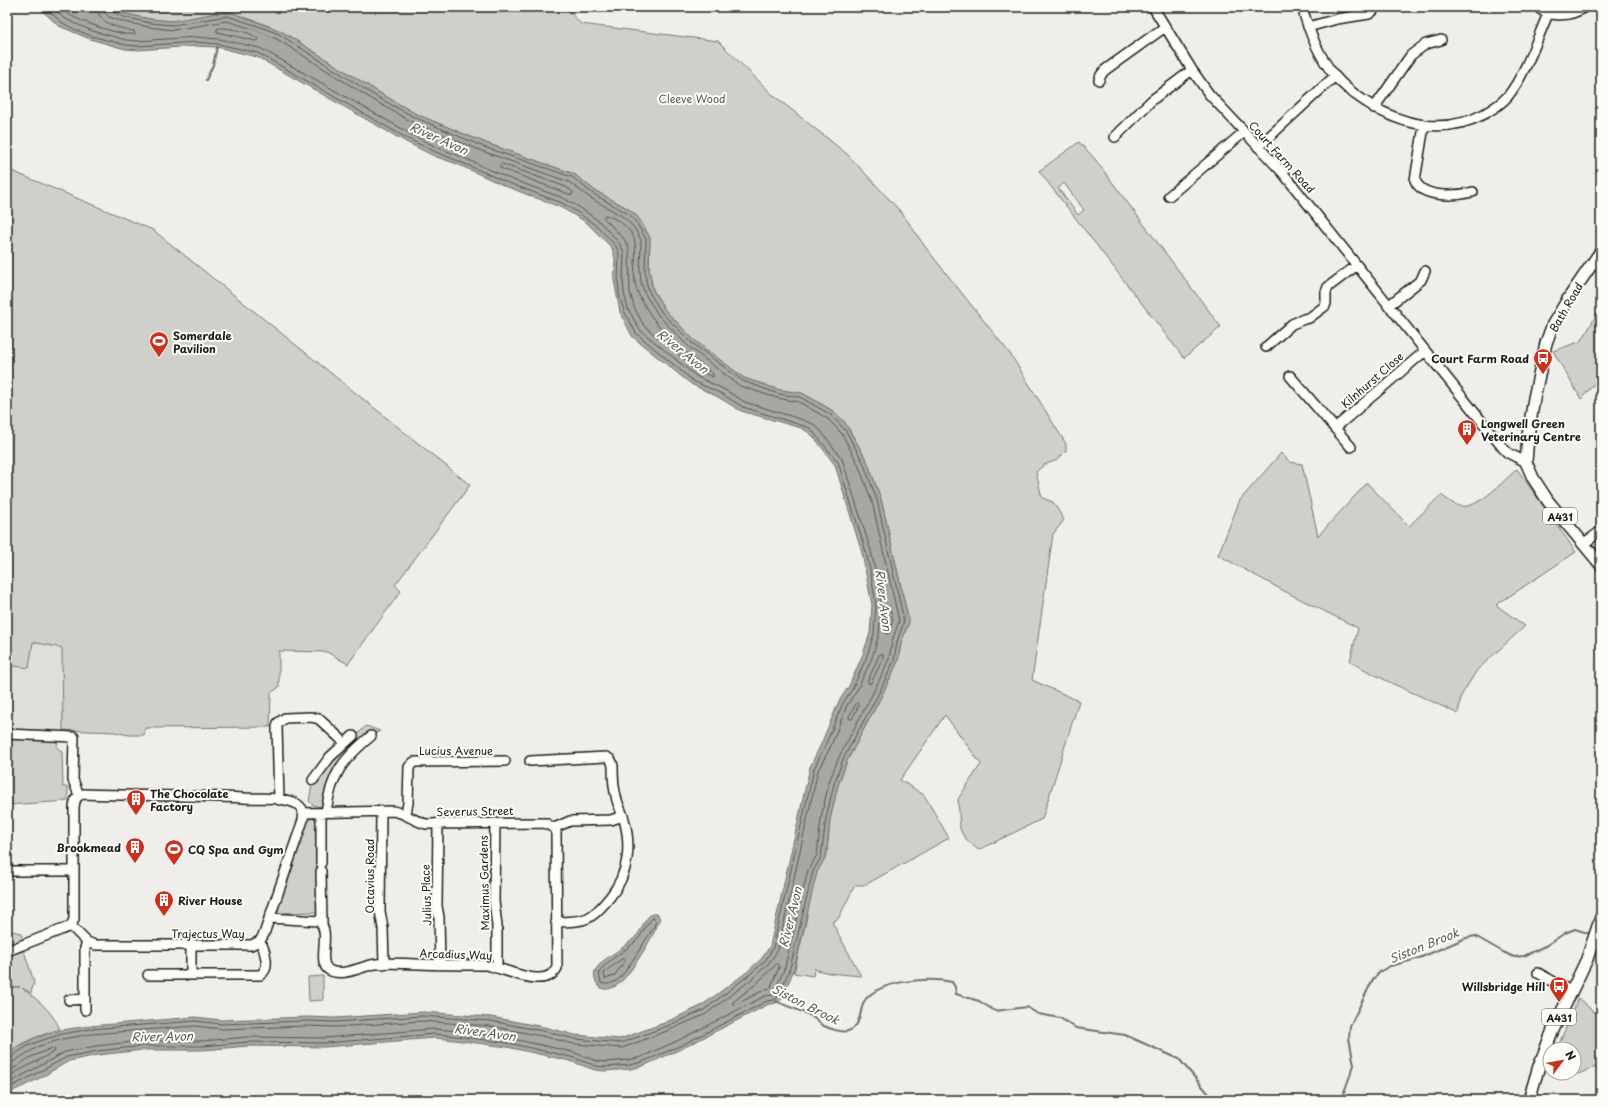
<svg xmlns="http://www.w3.org/2000/svg" width="1608" height="1107" font-family="'Playpen Sans',sans-serif">
	<rect width="100%" height="100%" fill="#f0eeea"/>
	<filter id="ink" filterUnits="userSpaceOnUse"><feTurbulence type="fractalNoise" baseFrequency=".025" numOctaves="2"/><feDisplacementMap in="SourceGraphic" scale="8" xChannelSelector="R" yChannelSelector="G"/><feConvolveMatrix kernelMatrix="1 2 1 2 8 2 1 2 1" color-interpolation-filters="sRGB"/></filter>
	<g filter="url(#ink)">
		<path fill="#e0deda" d="M7 637 62 648 63 730 60 732 7 730Z"/>
		<path fill="#d0cfcc" stroke="#767674" fill-rule="evenodd" d="M108 7H565L581 24 718 41 773 95 847 154 902 213 926 248 1011 355 1066 444V451L1057 460 1044 465 1036 472 1042 498 1053 502 1064 520 1053 534 1032 680 1079 701 1042 819 978 850 964 837 960 829 958 799 981 764 945 715 900 780 924 795 949 838 865 885H855L838 919 832 922 861 976 829 973 814 969 813 976 794 973 806 921 810 898 817 872 825 858 827 852 830 819 838 785 847 761 883 693 898 661 901 643 909 622 881 499 867 461 849 429 833 411 823 405 802 393 780 390 744 378 694 340 665 310 653 290 649 269 650 238 643 225 636 215 627 208 594 190 574 174 486 143 416 114 380 93 281 31 259 22 227 12 172 21 150 19 126 14Z
			M1079 142 1094 158 1221 327 1184 358 1039 171ZM1064 183 1084 210 1078 215 1058 188Z
			M7 169 153 230 470 485 395 585 401 591 348 664 327 652 279 651V687L271 693 270 727 145 728 144 735H129L114 732 63 730 62 648 33 642 29 668 7 665Z
			M1601 306V376L1581 399 1553 351 1579 342 1584 337Z
			M1281 453 1290 462 1302 464 1318 536 1367 483 1409 526 1441 495C1447 499 1454 505 1460 506 1478 510 1503 481 1517 469L1576 552 1496 605 1525 626 1477 670 1461 696 1458 714C1423 696 1384 682 1350 661L1358 628 1284 591 1218 555 1240 500Z
			M366 726 380 731 365 737 347 755 325 808 313 805 309 801 313 780 318 783 331 761Z
			M7 739H58L57 747 62 752 63 787H68V801L7 805Z
			M307 817H318L317 912 281 913 278 910 281 892 288 883 290 872 294 862 291 865Z
			M7 931H13L20 933 24 940 7 946Z
			M24 951 34 982 31 993 22 988C38 1000 51 1010 60 1029 40 1035 24 1041 7 1053V987H20L7 986V956Z
			M323 976V1000L309 1001 308 977Z
			M1578 998 1601 1018V1066L1593 1068 1578 1074 1574 1073V1049H1557Z"/>
		<path fill="#a8a7a3" stroke="#706f6d" d="M38 7H108L126 14 150 19 172 21 217 13H233L281 31 380 93 416 114 486 143 574 174 594 190 627 208 636 215 643 225 650 238 649 269 653 290 665 310 694 340 744 378 780 390 802 393 833 411 844 421 867 461 881 499 909 622 901 643 898 661 883 693 847 761 838 785 830 819 827 851 825 858 817 872 794 969 782 999C777 1003 775 1004 769 1004L681 1049 643 1066 631 1069 605 1071 595 1070 570 1061 507 1047 447 1039 434 1038 325 1047 248 1046 203 1050H143L98 1055 69 1061 40 1078 7 1094V1055L21 1045 35 1038 61 1030 90 1026 195 1017 222 1020 307 1017 335 1018 423 1012 491 1017 544 1027 575 1035 620 1039 664 1023 701 1006 747 972 762 958 770 946 810 767 821 744 839 701 849 686 863 654 870 633 872 605 862 553 835 465 814 437 808 432 801 428 741 411 718 397 691 384 640 343 632 336 620 312 614 280 615 258 612 248 586 222 560 207 505 186 457 164 434 156 406 142 257 57 217 47 195 46 138 50 125 49 90 39 59 26Z
			M652 914H658L660 920C655 933 629 978 618 984 615 987 608 990 604 989 596 987 592 975 596 969 603 958 618 952 627 944 632 940 637 936 640 931 644 924 645 918 652 914Z"/>
		<g fill="none" stroke-linecap="round" stroke-linejoin="round">
			<path stroke="#545452" stroke-width="1" d="M61 7C64 9 66 12 68 14 79 21 123 37 135 34L134 31C120 28 98 25 97 7
				M220 28C228 27 254 33 258 39L256 41 217 32V29Z
				M502 164 566 187 573 192V194L571 195 500 168V165Z
				M605 215C617 218 633 229 635 243 637 256 633 269 635 283 637 292 641 300 646 308 662 335 689 355 713 374V377L699 371 644 326 634 307 630 292 629 248 624 239 604 218Z
				M889 606 893 620 889 633 887 634 885 632 887 608Z
				M880 654H883V658L871 683 869 684 868 681Z
				M857 703 859 705 852 719H850L849 717Z
				M653 918 656 921 653 929C644 941 626 974 616 981 611 984 606 985 601 983L599 973C606 960 626 951 637 940 643 934 647 922 653 918Z
				M622 959H625V961L614 976 605 979 604 974 606 971Z
				M777 964 779 967 770 989 762 991 735 1005H733V1002L756 984Z
				M7 1058H10L24 1048 37 1042 62 1034 90 1029 195 1021 222 1024 307 1021 335 1022 422 1016 491 1021 543 1031 575 1039 621 1043 665 1027 704 1010 749 975 765 961 773 948 814 769 825 746 843 703 853 688 867 656 874 634 876 605 870 570 866 552 838 462 810 428 743 407 720 393 693 381 636 333 624 311 619 294 618 280 619 254 616 246 597 226 577 212 562 203 506 182 458 161 436 152 408 139 258 53 218 44 196 42 138 46 126 45 91 36 74 29 61 22 45 7
				M7 1063 13 1062 39 1046 63 1039 91 1034 195 1026 222 1029 307 1026 335 1027 422 1021 490 1026 542 1036 574 1044 622 1048 667 1031 706 1014 752 979 768 964 778 950 818 770 830 748 847 705 857 690 872 658 879 634 881 604 875 569 871 551 842 459 821 431 813 424 803 420 745 402 723 389 696 376 640 330 628 309 624 293 623 280 624 253 620 244 600 222 579 207 563 198 508 178 460 156 438 148 411 134 260 48 219 39 196 37 138 41 126 40 93 31 76 24 64 18 52 7
				M7 1069 15 1068 29 1058 52 1048 55 1049 54 1052 7 1077
				M7 1084 65 1052 96 1046 142 1041H202L247 1037 324 1038 434 1029 448 1030 509 1038 572 1052 597 1061 606 1062 629 1060 641 1057 677 1041 765 996 773 995 785 967 808 870 817 855 821 818 829 782 839 757 875 689 889 659 892 641 899 621 872 502 858 464 842 434 828 419 799 402 777 398 740 386 689 347 659 316 645 294 641 282 640 270 641 240 635 229 629 222 622 216 589 197 569 182 482 151 412 122 375 101 277 39 256 30 227 21 173 30 149 27 124 22 109 17 105 13 103 7
				M7 1089 67 1057 97 1051 143 1046H203L247 1042 325 1043 434 1034 448 1035 508 1043 571 1057 596 1066 605 1067 630 1065 642 1062 680 1046 767 1001 774 1000 778 997 790 968 813 871 821 857 826 818 834 784 843 759 880 691 894 661 897 642 904 621 877 500 863 462 846 431 831 415 800 397 779 394 743 381 692 343 662 313 649 292 646 281 645 269 646 239 639 227 633 218 625 212 592 193 572 177 484 147 414 117 377 97 279 34 258 26 227 16 173 25 150 23 124 17 109 10V7"/>
			<path stroke="#706f6d" stroke-width="2" d="M206 80 213 65 217 47
				M776 1001C785 1006 797 1009 807 1014 813 1016 817 1021 822 1025 828 1028 841 1033 848 1031 862 1027 859 1009 865 1000 880 980 930 977 952 982L955 987 956 994 979 1001 995 1011 1027 1007 1038 1014 1060 1018 1076 1028 1125 1035 1179 1059 1214 1100
				M1341 1100 1354 1065 1349 1038 1350 1026 1373 979 1381 971 1390 966 1417 959 1466 938 1475 936 1503 952 1514 957 1524 956 1547 945 1565 933 1575 929 1591 934"/>
			<defs>
				<path id="minor" d="M1153 7 1192 70 1209 94 1283 173 1503 448 1508 453 1526 462
					M1302 7C1309 32 1318 55 1334 75 1343 86 1355 95 1366 102 1402 126 1445 135 1484 114 1493 109 1501 104 1508 96 1525 75 1537 39 1548 14
					M1537 7C1551 18 1570 17 1585 7
					M1308 27 1337 19 1369 14 1373 11 1372 7
					M1099 80 1101 75 1105 70 1165 27
					M1374 108 1411 55 1426 44 1441 40
					M1424 126 1415 180C1422 199 1457 196 1473 192
					M1115 137 1152 100 1192 70
					M1258 147 1335 76
					M1169 196 1244 132
					M1388 306 1421 280 1425 271
					M1266 347 1292 324 1304 319 1309 318 1325 306 1326 303V292L1328 287 1356 266
					M1290 376 1351 447
					M1335 428 1425 351
					M1583 544 1601 531
					M7 734 74 737 73 780 79 795
					M530 761 606 757C611 759 612 761 613 766 613 776 613 786 616 796 617 803 621 810 623 816 632 844 629 874 610 897 590 922 586 921 556 922
					M313 780 330 757 353 736
					M84 794C137 796 190 795 243 798 259 799 280 796 295 803 303 807 304 812 303 820L264 934 260 941 251 945H95L87 942 71 926 74 919V807C75 800 76 795 84 794Z
					M279 800 277 727 278 723 285 718 311 717 319 719 345 743
					M381 811 380 911 383 928 384 964
					M326 812C331 775 342 760 371 736
					M304 813 393 811C406 813 414 821 426 824L545 823 554 828 570 821 611 820 623 816
					M321 813V863
					M406 814 408 803 409 767 414 762 505 761
					M438 823 437 906 439 917 440 965
					M495 823 494 901 497 926V967
					M7 871H74
					M321 871 322 924
					M269 918 319 921C332 933 316 962 329 970 342 978 364 965 376 964 390 962 405 964 419 964 442 965 464 965 486 965 505 968 545 991 557 968L556 832 554 828
					M7 951 71 926
					M1538 973 1572 992
					M148 975H260C271 969 265 950 260 941
					M191 975V945
					M69 1000 85 999
					M85 1010V948L87 942"/>
				<path id="major" d="M1601 251 1568 299 1553 324 1546 343 1534 398 1528 436 1526 462 1533 478 1548 501 1601 565
					M1529 1100 1539 1066 1553 1030 1587 959 1601 917"/>
			</defs>
			<use href="#minor" stroke="#1c1c1c" stroke-width="12"/>
			<use href="#major" stroke="#1c1c1c" stroke-width="14"/>
			<use href="#minor" stroke="#fdfcf7" stroke-width="9"/>
			<use href="#major" stroke="#fdfcf7" stroke-width="11"/>
		</g>
	</g>
	<defs>
		<symbol id="stadium-pin" viewBox="-11 -11 22 30"><path d="M0 17L-7.5 6A9.5 9.5 0 1 1 7.5 6Z" fill="#c8321e" stroke="#fdfcf7"/><path d="M0-5a6.5 5 0 1 0 0 10a6.5 5 0 1 0 0-10ZM-3.5-1.8h7v3.6h-7Z" fill="#fff"/></symbol>
		<symbol id="bus-pin" viewBox="-11 -11 22 30"><path d="M0 17L-7.5 6A9.5 9.5 0 1 1 7.5 6Z" fill="#c8321e" stroke="#fdfcf7"/><path d="M-5-6H5V4H4V6H2V4H-2V6H-4V4H-5ZM-3.5-4V0h7V-4ZM-3.5 1.2v1.5H-2V1.2ZM2 1.2v1.5H3.5V1.2Z" fill="#fff"/></symbol>
		<symbol id="building-pin" viewBox="-11 -11 22 30"><path d="M0 17L-7.5 6A9.5 9.5 0 1 1 7.5 6Z" fill="#c8321e" stroke="#fdfcf7"/><path d="M-4-6H4V6H1V3H-1V6H-4ZM-2.5-4.3h1.7v1.8h-1.7ZM.8-4.3h1.7v1.8H.8ZM-2.5-1h1.7V.8h-1.7ZM.8-1h1.7V.8H.8Z" fill="#fff"/></symbol>
	</defs>
	<g fill-rule="evenodd">
		<use href="#stadium-pin" x="148" y="330" width="22" height="30"/>
		<use href="#bus-pin" x="1532" y="347" width="22" height="30"/>
		<use href="#building-pin" x="1456" y="418" width="22" height="30"/>
		<use href="#building-pin" x="125" y="788" width="22" height="30"/>
		<use href="#building-pin" x="124" y="836" width="22" height="30"/>
		<use href="#stadium-pin" x="163" y="838" width="22" height="30"/>
		<use href="#building-pin" x="153" y="889" width="22" height="30"/>
		<use href="#bus-pin" x="1548" y="975" width="22" height="30"/>
	</g>
	<g text-anchor="middle" dominant-baseline="central" stroke-width="4" stroke-linejoin="round" paint-order="stroke">
		<g fill="#fdfcf7" stroke="#605f5e" stroke-width="1">
			<rect x="1543" y="508" width="34" height="16" rx="3"/>
			<rect x="1542" y="1009" width="34" height="16" rx="3"/>
		</g>
		<g font-size="10" font-weight="bold" fill="#1c1c1c">
			<text x="1560" y="516">A431</text>
			<text x="1559" y="1017">A431</text>
		</g>
		<g font-size="11" fill="#5b5b5a" stroke="#fdfcf7">
			<text x="692" y="98">Cleeve Wood</text>
		</g>
		<g font-size="11" fill="#1c1c1c" stroke="#fdfcf7">
			<text transform="translate(1282 157) rotate(48)">Court Farm Road</text>
			<text transform="translate(1566 307) rotate(-60)">Bath Road</text>
			<text transform="translate(1372 380) rotate(-41)">Kilnhurst Close</text>
			<text x="456" y="750">Lucius Avenue</text>
			<text transform="translate(475 811) rotate(-1)">Severus Street</text>
			<text transform="translate(369 876) rotate(-90)">Octavius Road</text>
			<text transform="translate(484 883) rotate(-91)">Maximus Gardens</text>
			<text transform="translate(426 895) rotate(-92)">Julius Place</text>
			<text x="208" y="933">Trajectus Way</text>
			<text transform="translate(456 954) rotate(2)">Arcadius Way</text>
		</g>
		<g font-size="11" font-weight="bold" fill="#1c1c1c" stroke="#fdfcf7" text-anchor="start">
			<text x="173" y="335">Somerdale<tspan x="173" dy="13">Pavilion</tspan></text>
			<text x="1529" y="358" text-anchor="end">Court Farm Road</text>
			<text x="1481" y="423">Longwell Green<tspan x="1481" dy="13">Veterinary Centre</tspan></text>
			<text x="150" y="793">The Chocolate<tspan x="150" dy="13">Factory</tspan></text>
			<text x="121" y="847" text-anchor="end">Brookmead</text>
			<text x="188" y="849">CQ Spa and Gym</text>
			<text x="178" y="900">River House</text>
			<text x="1545" y="986" text-anchor="end">Willsbridge Hill</text>
		</g>
		<g font-size="12" font-style="italic" fill="#5b5b59" stroke="#fdfcf7">
			<text transform="translate(439 138) rotate(24)">River Avon</text>
			<text transform="translate(683 351) rotate(39)">River Avon</text>
			<text transform="translate(884 600) rotate(83)">River Avon</text>
			<text transform="translate(790 917) rotate(-76)">River Avon</text>
			<text transform="translate(1424 945) rotate(-22)">Siston Brook</text>
			<text transform="translate(806 1004) rotate(27)">Siston Brook</text>
			<text transform="translate(485 1032) rotate(8)">River Avon</text>
			<text transform="translate(162 1036) rotate(-1)">River Avon</text>
		</g>
	</g>
	<rect width="1608" height="1107" fill="none" stroke="#fdfcf7" stroke-width="24"/>
	<rect x="12" y="12" width="1584" height="1083" fill="none" stroke="#1c1c1c" stroke-width="1.5" filter="url(#ink)"/>
	<g transform="translate(1562 1061) rotate(58)"><circle r="19" fill="#fdfcf7" stroke="#a3a29f"/>
	<path d="M0-3L7 15L0 10L-7 15Z" fill="#c8321e"/>
	<text y="-6" font-size="11" font-weight="bold" text-anchor="middle" fill="#1c1c1c">N</text>
	</g>
</svg>
